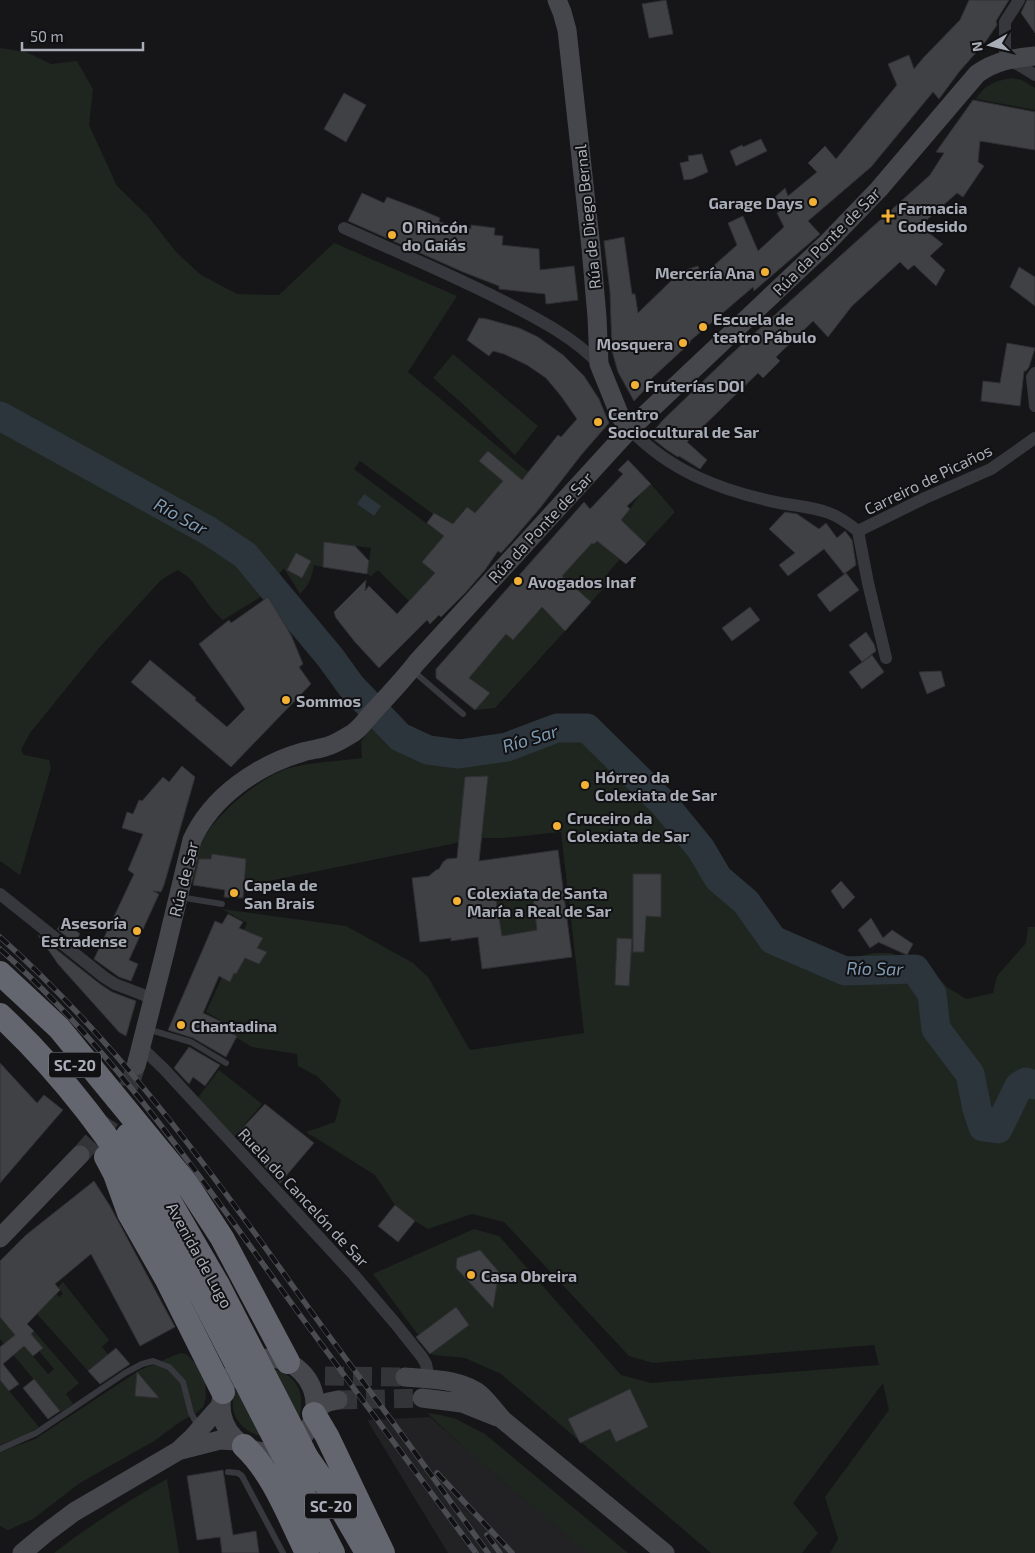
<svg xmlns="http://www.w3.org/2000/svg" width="1035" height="1553" font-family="'Exo 2',sans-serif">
	<rect width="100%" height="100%" fill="#161618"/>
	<path fill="#222225" d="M430 1417 492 1472 588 1553H448L367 1420Z"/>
	<path fill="#1e261f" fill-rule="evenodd" d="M0 48 26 52 51 64 77 61 93 89 89 125 117 186 147 215 177 253 201 275 237 294 279 295 334 243 457 296 408 372 533 476 492 508 484 502 475 514 466 507 453 525 441 566 409 601 378 570 371 576 367 574 371 548 325 542 323 567 314 565C312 577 309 585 300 594L284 568 262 596 223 620C210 609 201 593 191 580 188 576 182 573 178 570L161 580 99 648 30 733 21 750 24 755 49 760 51 768 20 875 0 861ZM360 461 433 514 434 513 443 519 434 529 354 469Z
		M1012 78 1022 80 1035 88V110L976 99C984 85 997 80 1012 78Z
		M453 354 538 426 515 455 464 405 433 378Z
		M651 484 675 512 645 544 612 529 629 510 641 493Z
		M587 538 594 544 597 541 620 559 607 574 612 579 495 708 475 710 489 693 469 678 506 634 513 640 530 621Z
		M372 724 379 733 427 758H459L510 751 559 732H586L613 758 642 790 661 808 696 852 712 880 740 905 770 945 847 976 860 956 874 953H891L907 960 924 963 947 987 966 999 993 993 997 976 1026 943 1028 927H1035V1553H830L838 1539 825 1497 889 1410 883 1383 793 1503 818 1533 802 1553H711L501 1374 465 1358 433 1355 373 1274 474 1229 499 1236 621 1375 651 1383 879 1365 874 1345 653 1363 629 1356 504 1222 472 1214 428 1229 415 1221 395 1205 375 1175 306 1132 335 1122 341 1100 317 1076 298 1066 297 1054 252 1047 237 1038 228 1031 222 1021 206 1012 247 923 222 909 346 926 413 963 428 977 470 1050 584 1033 561 832 503 838H481L244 886 189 882C193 867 196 851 204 838 217 813 265 773 293 767 315 762 339 761 362 758L361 742Z
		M532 889 537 930 493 937 488 896Z
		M219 1070 262 1104 232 1139 196 1100Z
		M63 1282 109 1340 102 1347 109 1355 88 1371 37 1314 45 1305 41 1300 53 1290 59 1297 63 1294 58 1287Z
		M0 1317 48 1374 54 1369 39 1351 31 1334 34 1331 79 1383 66 1394 73 1404 61 1412 0 1339Z
		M180 1353 186 1354 199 1367 205 1382 206 1397 203 1407 196 1413 180 1422 154 1441 80 1483 33 1519 8 1530 0 1526V1452L35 1439 140 1370Z
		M268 1368C295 1372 307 1392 299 1418L264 1437C245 1433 230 1419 233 1398 234 1394 235 1389 237 1386 240 1382 261 1371 268 1368Z
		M0 1380 39 1427 26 1435 0 1445Z
		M427 1413 441 1415 456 1419 485 1434 628 1553H587L472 1455Z
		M167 1479 179 1553H54C90 1525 128 1501 167 1479Z"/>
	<path fill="#2c353c" d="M364 494 381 506 374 516 357 504Z"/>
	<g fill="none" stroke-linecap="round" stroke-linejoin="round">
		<path stroke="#2c353c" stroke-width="29" d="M0 416 209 531 245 555 330 657 351 686 400 737 428 750 459 754 507 747 557 728H587L665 805 701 849 718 878 746 902 773 940 845 971 915 969 932 994 936 1029 970 1074 977 1109 983 1127 998 1129 1019 1086 1026 1082 1035 1085"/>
	</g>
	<path fill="#404145" stroke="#303034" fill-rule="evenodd" d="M666 0 673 34 649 38 642 4Z
		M969 0H1009L996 21 997 25 986 41 959 72 939 99 933 92 871 167 808 221 820 234 754 291 753 287 690 341V343L651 379 652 382 634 401 618 372 612 351 610 292 604 241 624 237 632 294H635L638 313 674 278 673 274 698 266 701 277 737 245 728 223 743 216 758 251 784 227 777 213 781 210 774 198 785 188 788 196 817 172 808 163 825 146 836 159 897 85 888 64 909 55 914 69 924 57 960 20Z
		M1027 0H1035V33L1021 13Z
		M344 93 366 105 346 142 324 129Z
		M973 100 1035 112V150L980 141 978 162 984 166 963 197 957 193 920 226 943 244 930 256 945 270 936 286 914 265 908 270 900 262 852 306 828 337 813 321 776 357 780 361 763 378 758 373 687 442 707 460 700 469 679 456 678 457 667 450 649 436 663 420 727 358 930 175 944 153 936 152Z
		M761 139 767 151 736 166 730 151 742 145 743 147Z
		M702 154 708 172 692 179 684 180 680 163 689 161 688 156Z
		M362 193 384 203 387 197 419 209 440 218 439 222 471 229V225L495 228 494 235 503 236 502 245 539 249 540 270 574 266 578 300 546 304 545 294 499 289V286L463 272 348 221Z
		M1019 267 1035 277V306L1010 287Z
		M479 318 487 319 519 328 538 337 563 355 584 376 599 399 609 423 582 454 540 508 511 542 501 553 498 551 485 570 466 592 441 617 439 615 430 624 427 620 379 668 355 642 336 618 334 612 366 580 365 591 369 586 397 614 435 573 422 562 444 536 427 523 434 513 453 524 467 507 475 513 503 481 479 461 488 451 522 480 558 435 561 437 577 419 561 396 546 378 527 365 504 354 493 351 489 356 467 340Z
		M1007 343 1035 348 1029 367 1026 371H1024L1020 406 981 401 983 381 1000 383Z
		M628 460 651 484 627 506 630 509 621 520 646 544 626 564 597 541 594 544 592 543 562 576 591 602 565 631 542 607 513 640 506 634 469 678 490 693 475 710 436 678V669L584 502 590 509 623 474 618 470Z
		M785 512 797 514 819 529 826 523 837 538 845 531 852 540 856 565 844 574 824 549 788 576 779 565 795 553 769 529Z
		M324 542 355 546 369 561 367 574 323 567Z
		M296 553 311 561 302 578 287 570Z
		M846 573 859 590 830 612 817 595Z
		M268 597 291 635 303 664 299 667 311 684 231 767 131 682 150 660 196 698 195 700 227 727 245 709 199 644 229 620 231 623Z
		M750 607 760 620 732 641 722 628Z
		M866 632 874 644 876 651 862 662 849 645Z
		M872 655 884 672 862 689 849 672Z
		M941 671 945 686 927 694 919 672Z
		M182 766 195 777 164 885 161 892 153 891 159 894 129 960 138 964 131 981 119 977 94 959 134 874 128 870 143 834 122 828 127 812 133 814 139 800 142 801 163 777 169 782Z
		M488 776 479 861 558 850 572 957 482 969 478 937 451 941V938L420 942 412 878 429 876 436 870 439 869 443 862 447 859 457 858 465 777ZM532 889 537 930 502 936 495 895Z
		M212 854 246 859 243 898 224 897 225 890 193 885 199 859H211Z
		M633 874H661V917L646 916 644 952H633Z
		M841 881 855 897 843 909 831 891Z
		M228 914 243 922 239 928 263 938 257 948 267 952 259 964 245 958 236 974 234 973 230 982 219 976 203 1013 222 1022 219 1028 237 1036 226 1057 193 1038 168 1030 215 921 222 924Z
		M871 918 883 938 892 930 913 944 907 955 878 942H879L870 948 858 930Z
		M64 921 80 934 74 943 57 929Z
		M38 935 100 984 112 992 136 1001 126 1036 119 1032 58 964Z
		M617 938 632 939 629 986 615 985Z
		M189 1047 220 1065 205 1086 193 1077 189 1084 174 1068Z
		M0 1063 37 1103 44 1095 63 1110 0 1183Z
		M265 1104 314 1143 280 1183 236 1135Z
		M94 1181 110 1206 175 1327 140 1346 91 1254 55 1284 60 1290 27 1324 34 1331 31 1334 43 1348 33 1356 24 1346 3 1364 19 1384 9 1391 0 1380V1347L15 1335 0 1317V1261L26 1235Z
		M395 1205 415 1221 398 1242 378 1226Z
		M480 1250 499 1272 493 1308 456 1268 457 1258Z
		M456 1307 469 1325 430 1354 416 1337Z
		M116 1348 130 1364 100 1384 88 1371Z
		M137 1372 159 1398 135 1396Z
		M34 1379 60 1411 48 1419 23 1388Z
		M630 1389 648 1427 616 1442 610 1429 580 1443 568 1419Z
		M223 1470 233 1535 256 1531 259 1553H222L220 1537 197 1540 187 1476Z"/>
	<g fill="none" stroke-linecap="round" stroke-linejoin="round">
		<path stroke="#333438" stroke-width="19" stroke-dasharray="19 9" stroke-linecap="butt" d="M80 1155 105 1127 126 1095 136 1066
			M325 1376 405 1377
			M338 1400 422 1398"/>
		<path stroke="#37383d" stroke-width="6" d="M412 670 463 714
			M179 897 222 904
			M147 1029 191 1042 226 1063
			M0 1449 36 1433 125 1373 142 1364 153 1361 169 1367 183 1382 191 1413 198 1426
			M228 1472 238 1473 242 1476 283 1553"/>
		<path stroke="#37383d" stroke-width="12" d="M1019 0 1005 22V59L1019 65 1035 75
			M344 228C400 253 457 277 511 305 542 321 574 338 599 364
			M1035 373 1032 377 1035 406
			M630 429C671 472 722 491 780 503 796 506 813 507 829 513 840 517 849 524 858 531L868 583 886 658
			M858 531 925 498 991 469 1035 438
			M0 894 104 977 115 984 154 999
			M141 1047 164 1069 354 1275 395 1323 422 1357 426 1364 429 1379"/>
		<path stroke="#45474d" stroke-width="19" d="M557 0 562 12 567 30 591 248 597 317 599 364 620 416 630 429
			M136 1066 165 952 192 840C212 796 258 765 303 752 310 750 318 749 325 747 334 745 345 738 353 733 360 728 366 720 371 714 387 697 403 680 417 662L630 429 826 244 879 189 977 74C995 61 1013 58 1035 56
			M0 1238 80 1155
			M221 1405a47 47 0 1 1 94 0a47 47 0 1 1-94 0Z
			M405 1377C429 1379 464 1379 482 1396 489 1403 496 1412 503 1420L665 1553
			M422 1398 462 1403 497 1417
			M315 1409 328 1402 338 1400
			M181 1450 220 1440 237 1441
			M22 1553 46 1533 74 1512 178 1451 192 1438 221 1405"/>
		<path stroke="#63666e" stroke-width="24" d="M0 973 59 1028 187 1184 222 1238 288 1362
			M0 1015C62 1073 115 1143 158 1216 173 1241 186 1267 200 1293
			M128 1135 141 1152 218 1285
			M106 1157 115 1174 129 1213 166 1278 223 1392
			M314 1414 327 1436 383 1553
			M244 1446C274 1474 289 1517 307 1553
			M307 1458 335 1498 366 1551
			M291 1470 333 1553"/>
		<defs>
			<path id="rail" d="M0 937C111 1036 199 1155 285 1275 316 1319 349 1363 381 1406 417 1455 452 1504 488 1553
				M0 949C108 1045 192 1165 276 1282 342 1373 409 1463 476 1553
				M437 1473 512 1553
				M487 1535 500 1553"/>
		</defs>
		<use href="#rail" stroke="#4a4c52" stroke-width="5.5"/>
		<use href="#rail" stroke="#111113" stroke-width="4" stroke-dasharray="11" stroke-linecap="butt"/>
		<path stroke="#63666e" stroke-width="24" d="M218 1285 307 1458
			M200 1293 291 1470"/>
	</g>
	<g fill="#f2b134" stroke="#111113" stroke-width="2">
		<circle cx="813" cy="202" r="5"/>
		<path d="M885.5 208.5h5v5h5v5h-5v5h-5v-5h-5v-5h5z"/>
		<circle cx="392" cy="235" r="5"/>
		<circle cx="765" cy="272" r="5"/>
		<circle cx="703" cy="327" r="5"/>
		<circle cx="683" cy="343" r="5"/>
		<circle cx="635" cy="385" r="5"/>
		<circle cx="598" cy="422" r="5"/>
		<circle cx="518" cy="581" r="5"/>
		<circle cx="286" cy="700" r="5"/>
		<circle cx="585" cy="785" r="5"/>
		<circle cx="557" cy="826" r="5"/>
		<circle cx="234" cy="893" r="5"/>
		<circle cx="457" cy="901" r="5"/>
		<circle cx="137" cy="931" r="5"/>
		<circle cx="181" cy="1025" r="5"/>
		<circle cx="471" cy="1275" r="5"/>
	</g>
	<g text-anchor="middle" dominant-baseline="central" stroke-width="4" stroke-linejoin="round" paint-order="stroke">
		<g fill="#111113" stroke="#7b7e86" stroke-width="1">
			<rect x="49" y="1052.5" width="52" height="25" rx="4"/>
			<rect x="305" y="1493.5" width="52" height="25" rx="4"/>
		</g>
		<g font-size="15" font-weight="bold" fill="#a8adb8">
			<text x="75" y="1065">SC-20</text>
			<text x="331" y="1506">SC-20</text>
		</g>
		<g font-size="16" font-weight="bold" fill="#a8adb8" stroke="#111113" text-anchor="start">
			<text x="803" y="202" text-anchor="end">Garage Days</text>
			<text x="898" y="207">Farmacia<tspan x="898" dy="18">Codesido</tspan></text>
			<text x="402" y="226">O Rincón<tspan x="402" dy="18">do Gaiás</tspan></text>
			<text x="755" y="272" text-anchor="end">Mercería Ana</text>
			<text x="713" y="318">Escuela de<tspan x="713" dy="18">teatro Pábulo</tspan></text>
			<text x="673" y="343" text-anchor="end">Mosquera</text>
			<text x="645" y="385">Fruterías DOI</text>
			<text x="608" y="413">Centro<tspan x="608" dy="18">Sociocultural de Sar</tspan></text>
			<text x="528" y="581">Avogados Inaf</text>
			<text x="296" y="700">Sommos</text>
			<text x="595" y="776">Hórreo da<tspan x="595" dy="18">Colexiata de Sar</tspan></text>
			<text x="567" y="817">Cruceiro da<tspan x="567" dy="18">Colexiata de Sar</tspan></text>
			<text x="244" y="884">Capela de<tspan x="244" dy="18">San Brais</tspan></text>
			<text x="467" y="892">Colexiata de Santa<tspan x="467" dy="18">María a Real de Sar</tspan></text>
			<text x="127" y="922" text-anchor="end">Asesoría<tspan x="127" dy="18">Estradense</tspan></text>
			<text x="191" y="1025">Chantadina</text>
			<text x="481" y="1275">Casa Obreira</text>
		</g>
		<g font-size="16" fill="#a8adb8" stroke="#111113">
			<text transform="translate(587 217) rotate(-96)">Rúa de Diego Bernal</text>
			<text transform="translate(826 241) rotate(-45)">Rúa da Ponte de Sar</text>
			<text transform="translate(928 479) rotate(-26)">Carreiro de Picaños</text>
			<text transform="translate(540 527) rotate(-47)">Rúa da Ponte de Sar</text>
			<text transform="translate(183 879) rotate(-76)">Rúa de Sar</text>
			<text transform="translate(304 1197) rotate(47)">Ruela do Cancelón de Sar</text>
			<text transform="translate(200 1255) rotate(61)">Avenida de Lugo</text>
		</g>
		<g font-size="18" font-style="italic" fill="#7f9bb3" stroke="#111113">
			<text transform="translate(181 516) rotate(29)">Río Sar</text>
			<text transform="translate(530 738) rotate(-17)">Río Sar</text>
			<text transform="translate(875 968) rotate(1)">Río Sar</text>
		</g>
	</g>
	<g transform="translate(990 45) rotate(262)" stroke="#111113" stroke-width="4" paint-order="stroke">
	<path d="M0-4L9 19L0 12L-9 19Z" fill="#a8adb8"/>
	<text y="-8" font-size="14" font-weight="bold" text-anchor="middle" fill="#a8adb8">N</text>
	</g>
	<path d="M22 42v8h121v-8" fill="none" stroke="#a8adb8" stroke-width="2.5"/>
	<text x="30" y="42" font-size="15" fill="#a8adb8" stroke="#111113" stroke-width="4" paint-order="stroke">50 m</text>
</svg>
